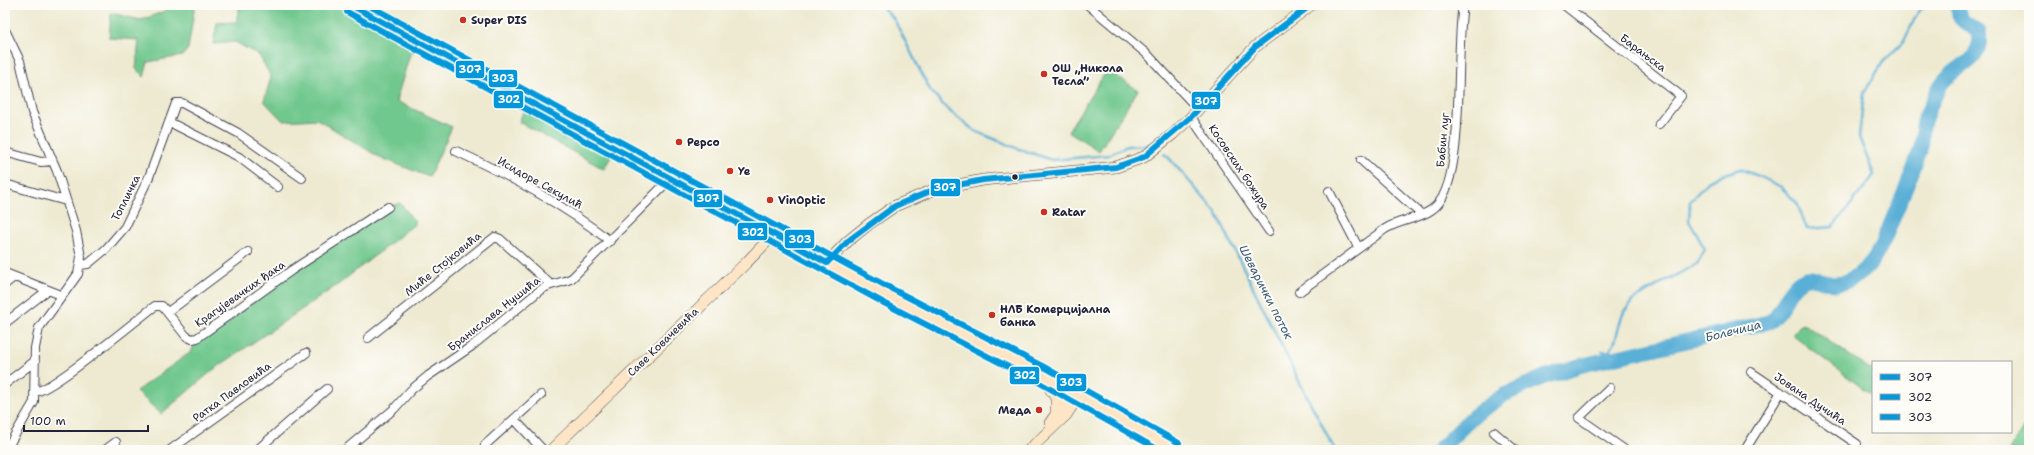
<svg xmlns="http://www.w3.org/2000/svg" width="2034" height="455" font-family="'Shantell Sans',sans-serif">
	<rect width="100%" height="100%" fill="#fdfcf7"/>
	<filter id="ink" filterUnits="userSpaceOnUse"><feTurbulence type="fractalNoise" baseFrequency=".025" numOctaves="2"/><feDisplacementMap in="SourceGraphic" scale="8" xChannelSelector="R" yChannelSelector="G"/><feConvolveMatrix kernelMatrix="1 2 1 2 8 2 1 2 1" color-interpolation-filters="sRGB"/></filter>
	<filter id="wash" filterUnits="userSpaceOnUse"><feTurbulence type="fractalNoise" baseFrequency=".012" numOctaves="4" result="noise"/><feDisplacementMap in="SourceGraphic" scale="16" xChannelSelector="R" yChannelSelector="G"/><feGaussianBlur stdDeviation="0.9" result="paint"/><feColorMatrix in="noise" values="0 0 0 0 0 0 0 0 0 0 0 0 0 0 0 0 0 1.4 0 .05"/><feComposite in="paint" operator="in"/></filter>
	<g filter="url(#wash)">
		<rect width="100%" height="100%" fill="#eeead1"/>
		<path fill="#71c88e" stroke="#4a7564" d="M167 5H195L188 49 182 56 148 62 144 77 136 69 139 40 109 38 111 13 141 20 165 11Z
			M240 5H351L422 44 410 54 396 101 452 127 429 177 379 157 317 119 283 121 264 101 271 77 259 55 235 42 213 44 217 23 236 22Z
			M1107 70 1138 90 1099 151 1068 131Z
			M525 107 613 153 604 169 519 122Z
			M400 203 416 223 339 284 213 370 161 414 136 391 191 352 197 338 388 207Z
			M1802 323 1873 371V396L1792 335Z
			M2029 419V450H2009Z"/>
		<g fill="none" stroke-linecap="round" stroke-linejoin="round">
			<path stroke="#5aafd6" stroke-width="2.5" d="M880 5 894 19 930 90 948 110 975 131 1016 148 1052 160 1108 155 1127 146 1151 145
				M1164 154 1169 158 1216 212 1301 385 1335 450
				M1602 351 1609 352 1615 341 1622 316 1632 301 1665 281 1697 264 1705 249 1689 221 1690 201 1711 179 1740 169 1761 177 1781 187 1797 203 1807 229 1833 227 1874 175 1859 137 1864 93 1883 62 1904 41 1919 10 1927 5"/>
			<path stroke="#5aafd6" stroke-width="15" d="M1439 450 1475 415 1504 395 1544 377 1579 366 1769 322C1784 313 1785 289 1802 280 1813 273 1826 285 1837 284 1846 283 1857 276 1864 270 1878 257 1884 240 1891 223 1901 199 1912 175 1920 150 1923 142 1922 134 1923 126 1925 114 1933 101 1938 90 1949 65 1985 65 1979 32 1969 22 1956 24 1959 5"/>
		</g>
	</g>
	<g filter="url(#ink)">
		<g fill="none" stroke-linecap="round" stroke-linejoin="round">
			<defs>
				<path id="street" d="M1088 5 1148 55 1198 109
					M1564 5 1681 96 1659 124
					M5 30 20 61 32 112 57 171 76 231 81 257 78 274 39 328 35 348 34 402 6 450
					M1191 117 1269 231
					M169 122 239 157 278 187
					M456 151C512 177 561 203 610 241
					M5 152 41 162 52 161
					M1361 160 1421 214
					M5 184 66 201
					M1329 191 1358 247
					M80 265 88 264 106 249 125 227 149 177 176 103H182L238 133 302 178
					M5 273 61 295
					M5 284 14 277
					M1299 292 1385 229C1400 219 1424 219 1437 205 1466 174 1455 51 1463 5
					M168 312 248 252
					M5 323 48 290
					M368 338 495 237 500 239 550 284
					M1751 372 1857 444
					M5 384 35 361
					M1610 388 1579 418 1625 450
					M35 392C53 390 135 321 155 306H162L186 336 192 339 197 338 292 270 388 207
					M514 419 543 450
					M1494 432 1515 450
					M485 445 541 395
					M105 450 116 442
					M170 450 306 353
					M257 450 327 389
					M345 450 394 409 411 390 428 376 472 346 539 291C549 283 561 284 572 278L670 179
					M1745 450 1781 392"/>
				<path id="secondary" d="M351 5 888 296 1042 375 1175 450
					M827 263 848 241 869 224 895 206 933 190 983 180 1116 167 1144 157 1173 134 1191 117 1255 47 1311 5
					M1043 377 1056 398V414
					M1050 423 1072 391
					M551 450 747 262 774 234
					M1029 450 1066 415 1079 395"/>
			</defs>
			<use href="#street" stroke="#414052" stroke-width="10"/>
			<use href="#secondary" stroke="#414052" stroke-width="12"/>
			<use href="#street" stroke="#fff" stroke-width="8"/>
			<use href="#secondary" stroke="#fde5c5" stroke-width="11"/>
			<defs>
				<path id="bus-1" d="M351 5 827 263
					M827 263 848 241 895 206 933 190 983 180 1116 167 1144 157 1191 117 1255 47 1311 5"/>
				<path id="bus-2" d="M347 12 884 303 1038 382 1159 450"/>
				<path id="bus-3" d="M368 5 892 289 1046 368 1179 443"/>
			</defs>
			<use href="#bus-1" stroke="#fdfcf7" stroke-width="9"/>
			<use href="#bus-2" stroke="#fdfcf7" stroke-width="9"/>
			<use href="#bus-3" stroke="#fdfcf7" stroke-width="9"/>
			<use href="#bus-1" stroke="#0098da" stroke-width="6"/>
			<use href="#bus-2" stroke="#0098da" stroke-width="6"/>
			<use href="#bus-3" stroke="#0098da" stroke-width="6"/>
		</g>
	</g>
	<g fill="#c8321e" stroke="#fdfcf7" stroke-width="1.5">
		<circle cx="463" cy="20" r="4"/>
		<circle cx="1044" cy="74" r="4"/>
		<circle cx="679" cy="142" r="4"/>
		<circle cx="730" cy="171" r="4"/>
		<circle cx="770" cy="200" r="4"/>
		<circle cx="1044" cy="212" r="4"/>
		<circle cx="992" cy="315" r="4"/>
		<circle cx="1039" cy="410" r="4"/>
	</g>
	<circle fill="#22223b" stroke="#fdfcf7" stroke-width="1.5" cx="1015" cy="177" r="3.5"/>
	<g text-anchor="middle" dominant-baseline="central" stroke-width="4" stroke-linejoin="round" paint-order="stroke">
		<g font-size="11" font-weight="bold" fill="#22223b" stroke="#fdfcf7" text-anchor="start">
			<text x="471" y="20">Super DIS</text>
			<text x="1052" y="68">ОШ „Никола<tspan x="1052" dy="13">Тесла”</tspan></text>
			<text x="687" y="142">Pepco</text>
			<text x="738" y="171">Ye</text>
			<text x="778" y="200">VinOptic</text>
			<text x="1052" y="212">Ratar</text>
			<text x="1000" y="309">НЛБ Комерцијална<tspan x="1000" dy="13">банка</tspan></text>
			<text x="1031" y="410" text-anchor="end">Меда</text>
		</g>
		<g font-size="11" fill="#22223b" stroke="#fdfcf7">
			<text transform="translate(1643 53) rotate(37)">Барањска</text>
			<text transform="translate(1443 140) rotate(-85)">Бабин луг</text>
			<text transform="translate(1239 167) rotate(56)">Косовских божура</text>
			<text transform="translate(540 183) rotate(29)">Исидоре Секулић</text>
			<text transform="translate(126 198) rotate(-63)">Топличка</text>
			<text transform="translate(443 264) rotate(-39)">Миће Стојковића</text>
			<text transform="translate(240 294) rotate(-35)">Крагујевачких ђака</text>
			<text transform="translate(494 314) rotate(-38)">Бранислава Нушића</text>
			<text transform="translate(663 342) rotate(-44)">Саве Ковачевића</text>
			<text transform="translate(232 392) rotate(-36)">Ратка Павловића</text>
			<text transform="translate(1810 399) rotate(34)">Јована Дучића</text>
		</g>
		<g font-size="12" font-style="italic" fill="#385a79" stroke="#fdfcf7">
			<text transform="translate(1266 292) rotate(63)">Шеварички поток</text>
			<text transform="translate(1733 331) rotate(-14)">Болечица</text>
		</g>
	</g>
	<g stroke="#fdfcf7" stroke-width="1.5">
		<rect x="455" y="60" width="30" height="19" rx="4" fill="#0098da"/>
		<rect x="488" y="69" width="30" height="19" rx="4" fill="#0098da"/>
		<rect x="493" y="90" width="31" height="19" rx="4" fill="#0098da"/>
		<rect x="1191" y="91" width="30" height="19" rx="4" fill="#0098da"/>
		<rect x="930" y="178" width="31" height="19" rx="4" fill="#0098da"/>
		<rect x="693" y="189" width="30" height="19" rx="4" fill="#0098da"/>
		<rect x="737" y="222" width="31" height="19" rx="4" fill="#0098da"/>
		<rect x="784" y="229" width="31" height="20" rx="4" fill="#0098da"/>
		<rect x="1009" y="366" width="31" height="19" rx="4" fill="#0098da"/>
		<rect x="1056" y="373" width="31" height="19" rx="4" fill="#0098da"/>
	</g>
	<g font-size="11" text-anchor="middle" font-weight="bold" fill="#fff">
		<text x="470" y="73">307</text>
		<text x="503" y="82">303</text>
		<text x="509" y="103">302</text>
		<text x="1206" y="105">307</text>
		<text x="945" y="191">307</text>
		<text x="708" y="202">307</text>
		<text x="753" y="236">302</text>
		<text x="800" y="243">303</text>
		<text x="1025" y="379">302</text>
		<text x="1071" y="386">303</text>
	</g>
	<rect width="2034" height="455" fill="none" stroke="#fdfcf7" stroke-width="20"/>
	<rect x="1872" y="361" width="140" height="72" fill="#fdfcf7" stroke="#a5a5ac"/>
	<rect x="1880" y="374" width="20" height="6" fill="#0098da" stroke="#a5a5ac"/>
	<text x="1908" y="381" font-size="12" fill="#22223b">307</text>
	<rect x="1880" y="394" width="20" height="6" fill="#0098da" stroke="#a5a5ac"/>
	<text x="1908" y="401" font-size="12" fill="#22223b">302</text>
	<rect x="1880" y="414" width="20" height="6" fill="#0098da" stroke="#a5a5ac"/>
	<text x="1908" y="421" font-size="12" fill="#22223b">303</text>
	<path d="M24 425v6h124v-6" fill="none" stroke="#22223b" stroke-width="2"/>
	<text x="30" y="425" font-size="12" fill="#22223b" stroke="#fdfcf7" stroke-width="3" paint-order="stroke">100 m</text>
</svg>
